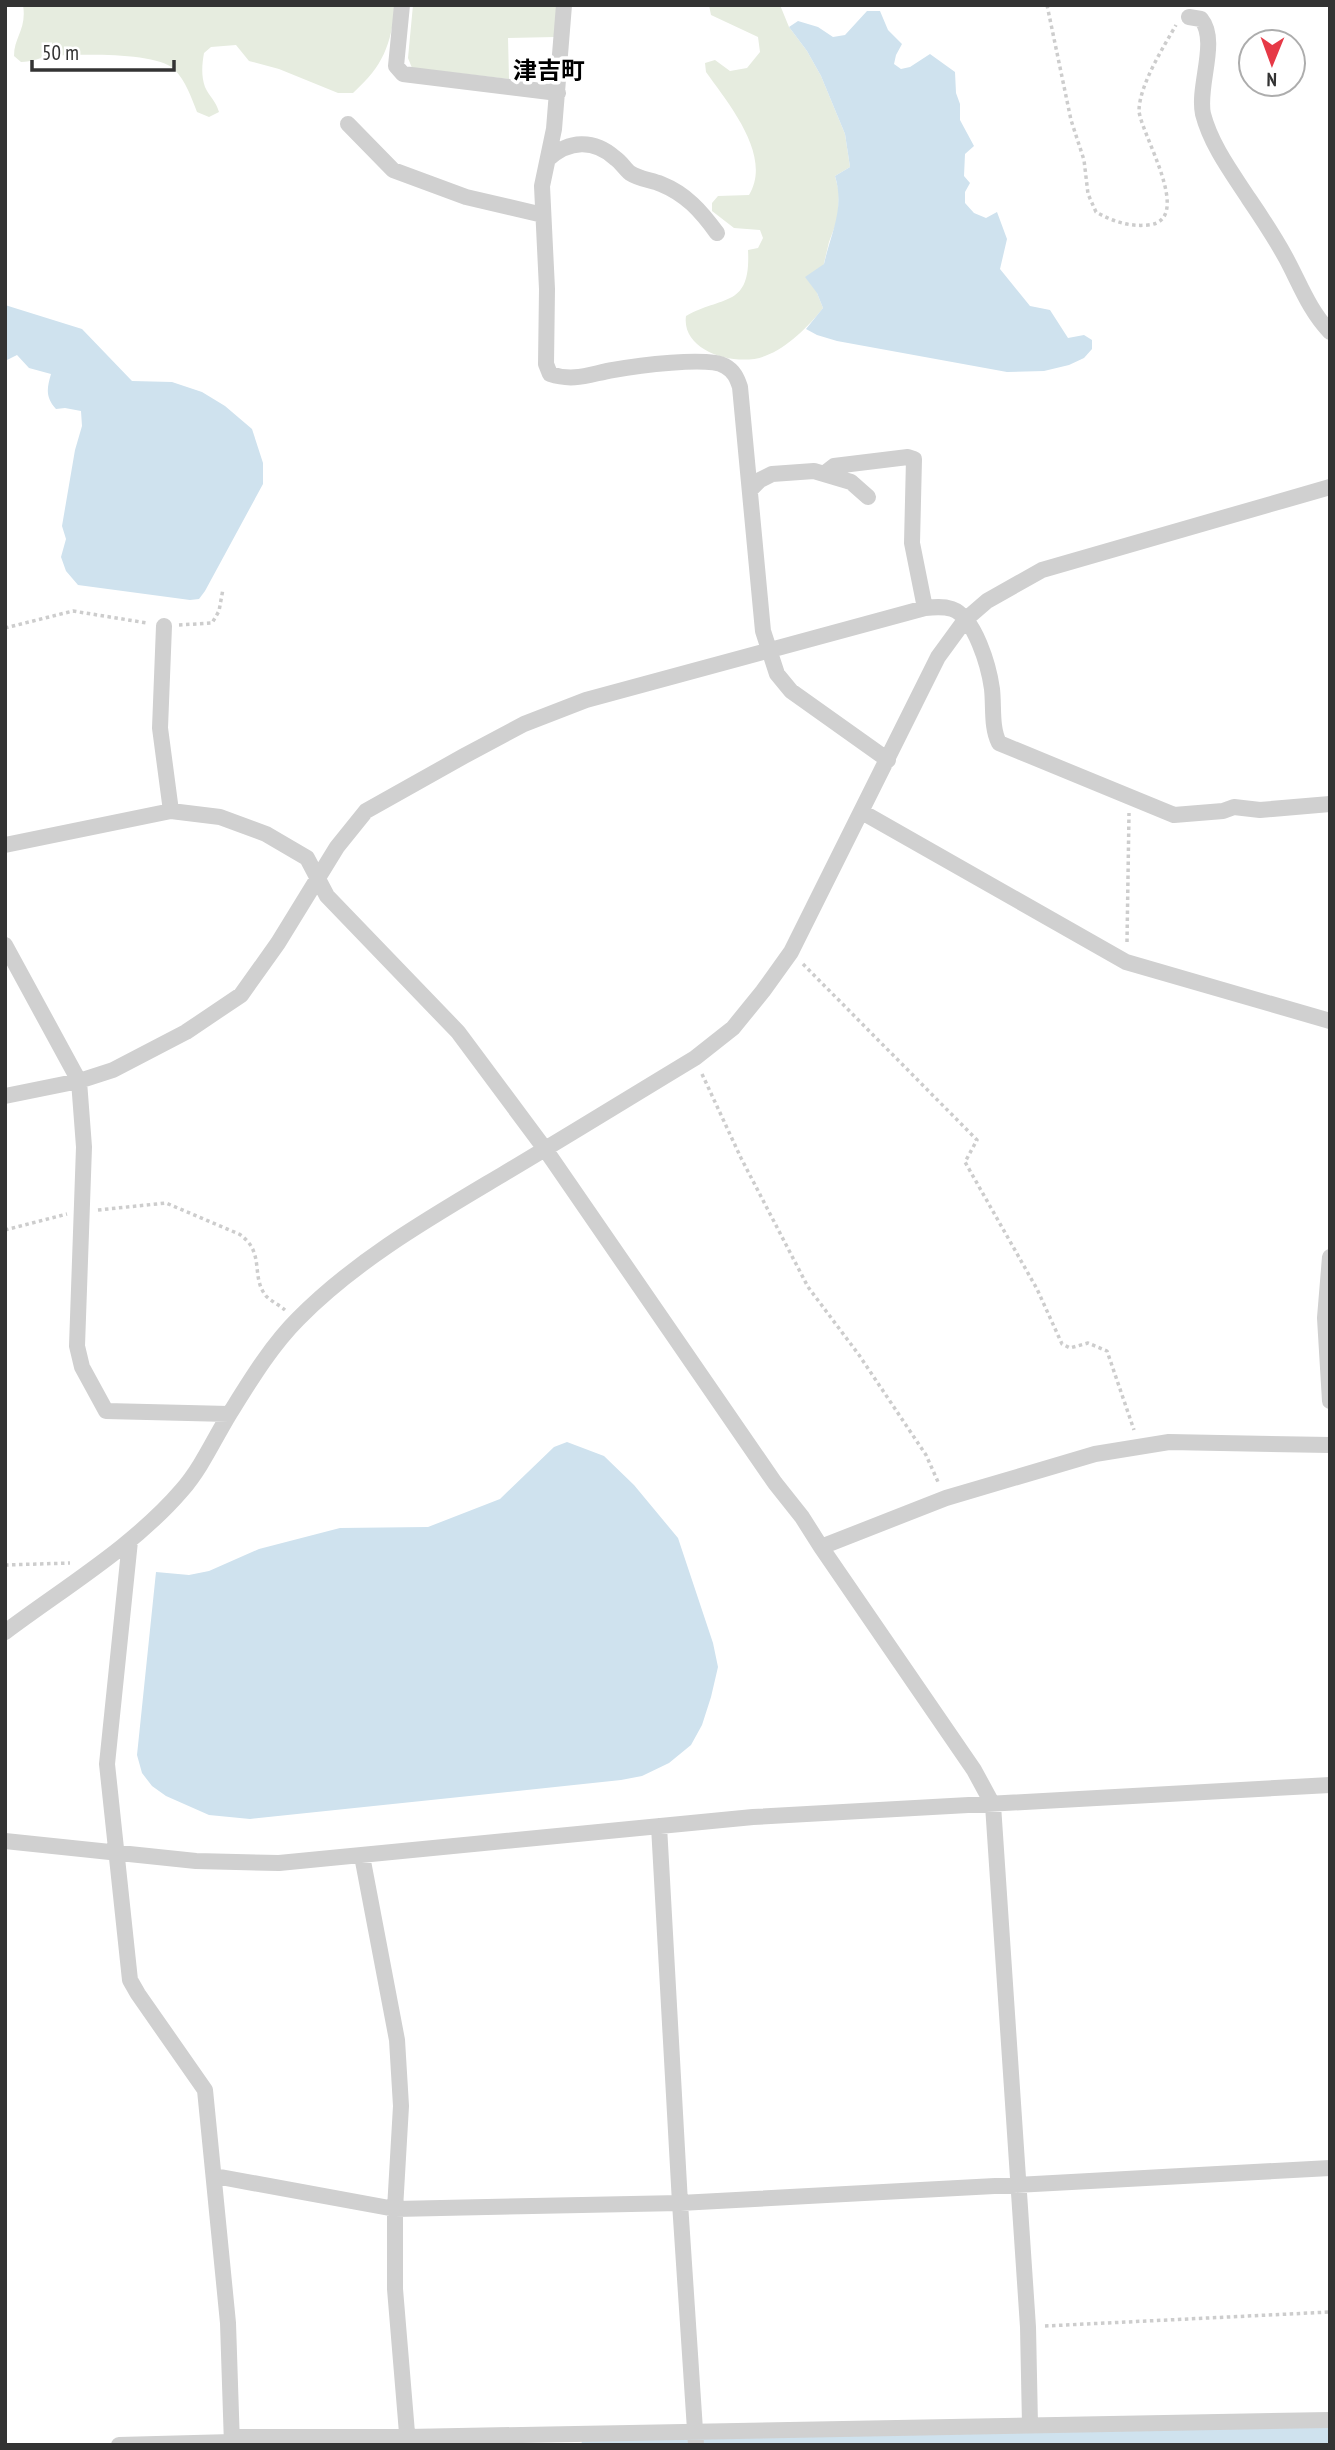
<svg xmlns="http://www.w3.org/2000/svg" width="1335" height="2450" font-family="'PT Sans Narrow','Noto Sans JP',sans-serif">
	<rect width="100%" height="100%" fill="#fff"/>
	<path fill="#e6ecdf" d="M23 5H396C390 46 384 65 353 93H338L279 69 249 61 236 45 211 47 204 53C202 64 201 76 205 87 209 96 216 101 219 112L209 117 197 112C191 97 186 81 174 69 157 52 77 54 52 56 41 57 32 62 21 62L14 56C14 37 27 29 23 5Z
		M413 5H558L555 37 508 38 509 79 412 68 408 58Z
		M709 5H780L789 27 807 51 821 76 845 134 850 167 835 176 839 192 838 218 829 242 817 293 823 308C809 326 787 348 765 356 737 367 681 352 686 316 724 295 751 308 748 250L758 248 763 238 760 230 734 228 712 211V203L718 196 749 195C773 156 728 103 706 72L705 63 715 60 730 71 747 68 760 52 758 37 711 15Z"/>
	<path fill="#cfe2ee" d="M867 11H880L888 30 902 44 896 55 894 64 901 69 910 67 930 54 955 72 956 93 960 104V120L974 146 965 154 964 176 970 183 965 192V203L974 213 986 218 997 212 1007 239 1000 269 1030 306 1050 310 1068 338 1084 335 1092 340V349L1084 358 1069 365 1044 371 1007 372 837 341 817 335 806 329 823 308 817 293 805 277 824 264C831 232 845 209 835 176L850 167 845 134 821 76 807 51 789 27 798 21 818 27 833 37 845 35Z
		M5 305 82 329 132 381 172 382 202 392 225 406 252 429 263 463V484L205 591 199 599 190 600 78 585 66 571 61 557 66 539 62 526 75 450 82 426 81 411 65 408 56 409C45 397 47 388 51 374L29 368 17 355 5 361Z
		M567 1442 604 1456 634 1485 678 1538 713 1643 718 1667 711 1697 702 1725 691 1745 669 1763 642 1776 621 1780 250 1819 209 1815 166 1796 152 1786 142 1773 137 1755 156 1572 189 1575 209 1571 259 1549 340 1528 428 1527 500 1499 554 1447Z"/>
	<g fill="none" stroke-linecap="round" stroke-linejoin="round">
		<path stroke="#cfe2ee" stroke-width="35" d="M599 2445 1330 2431"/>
		<path stroke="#cdcdcd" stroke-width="3.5" stroke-dasharray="3.5 3.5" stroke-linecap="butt" d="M1047 5 1071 120 1084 160 1088 194 1096 212C1112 221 1129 227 1148 225 1196 221 1139 131 1139 110 1140 84 1163 48 1176 25
			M179 625 212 623 219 611 223 589
			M5 628 73 611 147 623
			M1127 942 1129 813
			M803 964 977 1140 965 1162 1037 1289 1062 1344 1070 1348 1088 1343 1107 1351 1134 1430
			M702 1074 741 1158 808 1287 859 1355 926 1455 939 1484
			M98 1210 166 1203 239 1234C266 1252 250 1276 266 1296 271 1301 279 1305 285 1310
			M5 1230 67 1214
			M5 1565 70 1563
			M1045 2326 1330 2312"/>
		<path stroke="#d0d0d0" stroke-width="16" d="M402 5 396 66 403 74 558 93
			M564 5 554 129 542 186 547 289 546 364 550 374C574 382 590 374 613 370 635 366 708 356 725 366 734 371 737 378 740 387L763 631 777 674 791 691 888 760
			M1189 17 1201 19C1219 41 1197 86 1203 114 1211 145 1232 173 1249 199 1262 218 1275 238 1286 258 1300 284 1309 310 1330 332
			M348 124 393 170 466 197 543 215
			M548 159C569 140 594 139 615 158 621 162 625 169 630 173 639 179 651 180 661 184 686 194 701 211 717 233
			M825 473 834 466 908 457 914 459 912 543 925 608
			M750 490 760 480 772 474 814 471 851 482 868 497
			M164 626 160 728 171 811
			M862 812 1126 962 1330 1021
			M5 845 171 811 220 817 266 834 307 858 327 896 458 1032 545 1149 775 1483 802 1517 821 1547 974 1770 993 1805 1028 2327 1030 2425
			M5 945 79 1081 84 1147 77 1346 82 1367 106 1411 229 1414
			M5 1096 79 1081 113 1070 186 1032 241 995 278 943 337 847 366 811 464 756 524 724 586 700 925 608C934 607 943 606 952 609 975 617 989 667 992 689 994 707 991 727 999 743L1174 815 1223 811 1234 807 1260 810 1330 804
			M1330 1257 1325 1318 1330 1401
			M130 1541 107 1764 130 1980 138 1994 205 2090 228 2323 232 2445
			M821 1547 946 1498 1095 1454 1169 1442 1330 1445
			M5 1632C65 1587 134 1546 182 1490 202 1467 214 1439 230 1413 250 1381 271 1346 298 1319 357 1259 433 1216 505 1173 569 1135 632 1096 695 1058L733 1028 763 991 791 952 938 657 965 620 987 601 1042 570 1330 487
			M659 1826 680 2203 696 2445
			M5 1841 196 1861 279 1863 753 1817 1330 1785
			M362 1856 397 2040 401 2106 395 2209V2289L408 2445
			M215 2176 395 2209 680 2203 1330 2168
			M232 2437H407L1330 2420
			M119 2445 232 2442"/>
	</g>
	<g text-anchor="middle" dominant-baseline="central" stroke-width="7" stroke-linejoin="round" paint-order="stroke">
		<g font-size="24" font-weight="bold" fill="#000" stroke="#fff">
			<text x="549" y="70">津吉町</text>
		</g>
	</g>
	<rect width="1335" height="2450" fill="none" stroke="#333333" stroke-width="14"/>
	<g transform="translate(1272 63) rotate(181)"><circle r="33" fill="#ffffff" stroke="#adadad" stroke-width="2"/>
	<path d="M0-5L12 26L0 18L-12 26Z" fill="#e63946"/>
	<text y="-10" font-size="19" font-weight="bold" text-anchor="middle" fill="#333333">N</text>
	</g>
	<path d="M32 60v10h142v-10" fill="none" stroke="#333333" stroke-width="3.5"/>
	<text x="42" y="60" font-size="21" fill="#333333" stroke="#ffffff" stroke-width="5" paint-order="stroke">50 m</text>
</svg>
